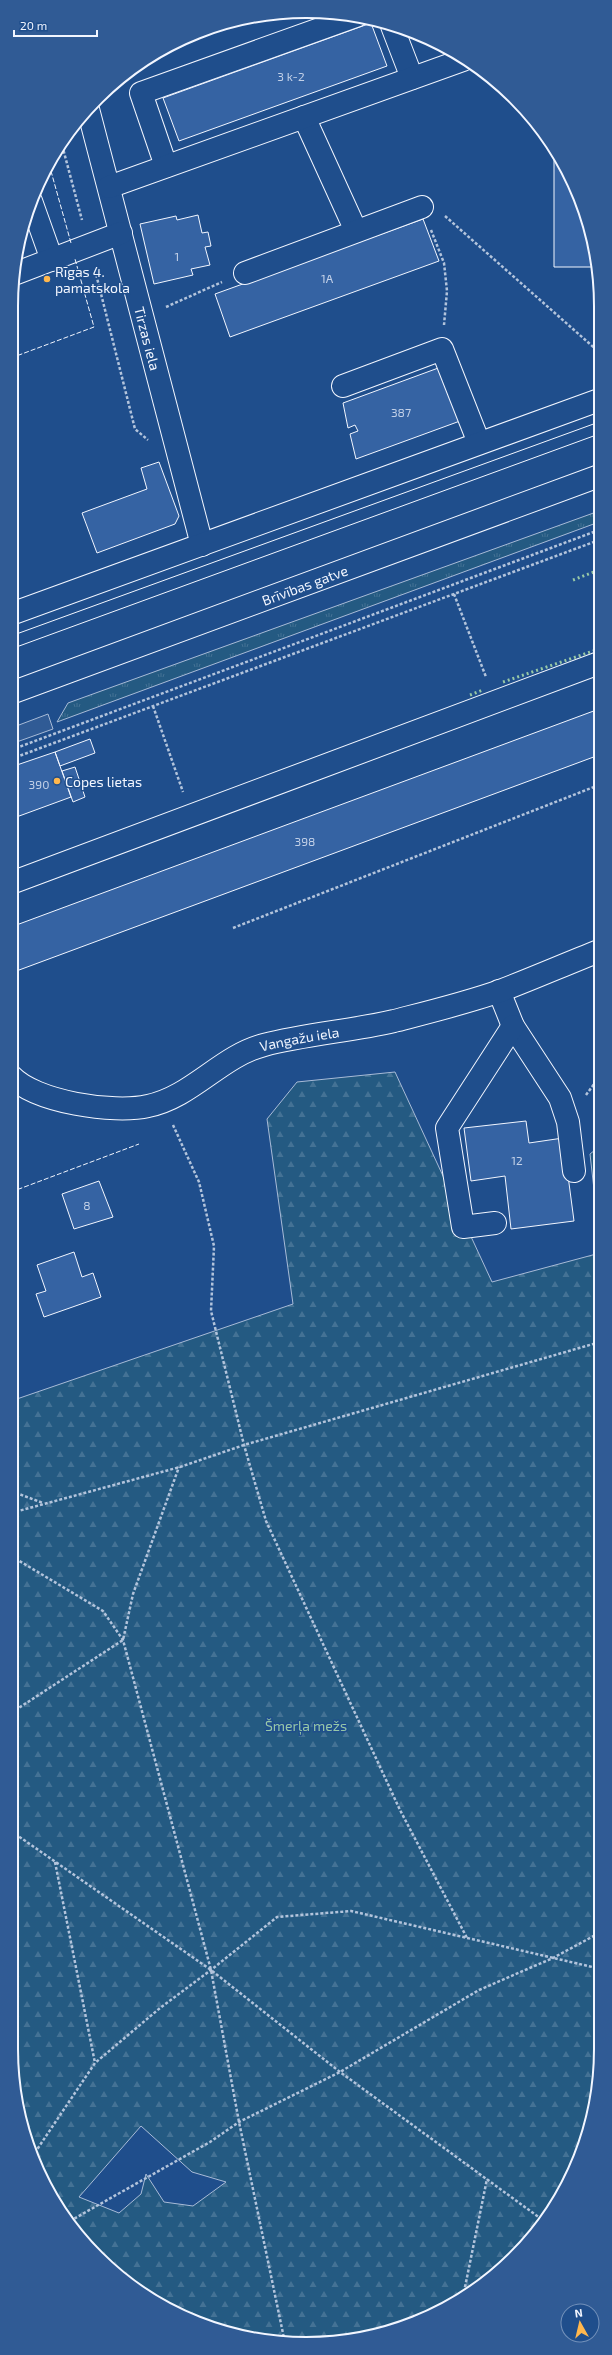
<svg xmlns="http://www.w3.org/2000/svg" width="612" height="2355" font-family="'Exo 2',sans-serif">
	<defs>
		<pattern id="grass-tufts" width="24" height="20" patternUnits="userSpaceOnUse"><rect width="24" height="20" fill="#245a82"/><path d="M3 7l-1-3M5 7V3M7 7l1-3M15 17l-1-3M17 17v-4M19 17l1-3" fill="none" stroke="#447295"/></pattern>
		<pattern id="forest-firs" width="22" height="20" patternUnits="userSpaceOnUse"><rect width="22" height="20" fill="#245a82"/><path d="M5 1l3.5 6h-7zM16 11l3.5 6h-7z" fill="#447295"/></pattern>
	</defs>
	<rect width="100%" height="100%" fill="#1f4e8c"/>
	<path fill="url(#grass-tufts)" stroke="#a8bbd7" d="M599 511V522L57 722 68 703Z"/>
	<path fill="url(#forest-firs)" stroke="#a8bbd7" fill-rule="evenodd" d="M395 1072 492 1282 600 1253 601 2049 595 2106 561 2197 528 2244 485 2283 436 2314 383 2334 286 2343 229 2334 176 2314 127 2283 84 2244 33 2162 17 2106 11 2049V1401L293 1304 267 1119 297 1082ZM141 2126 192 2172 226 2182 193 2206 164 2202 146 2174 141 2194 119 2213 79 2197Z
		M600 1146V1243L590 1154Z"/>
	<path fill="#305b95" stroke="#a8bbd7" d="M48 714 53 729 11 744V728Z"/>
	<path fill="#3563a3" stroke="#f2f6ff" d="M371 23 387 66 179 141 163 98Z
		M554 153 571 176 598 267H554Z
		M198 215 202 233 208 232 211 246 205 247 210 265 191 269 193 275 154 284 140 224 176 216 177 220Z
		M423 219 439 261 230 337 215 294Z
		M19 240 22 248 17 250V249Z
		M441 367 460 421 356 459 350 434 358 431 355 425 348 428 343 403Z
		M159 462 179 516 175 524 97 553 82 513 147 489 141 468Z
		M599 709V755L11 973V927Z
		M90 739 95 753 60 766 55 752Z
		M55 752 71 797 11 819V767Z
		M75 767 85 797 73 802 62 771Z
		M526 1121 529 1143 563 1138 574 1221 511 1229 505 1176 471 1181 464 1128Z
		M99 1181 113 1217 74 1229 62 1194Z
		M11 1235 17 1251 11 1252Z
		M74 1252 82 1277 93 1273 101 1297 44 1317 36 1294 46 1291 37 1265Z"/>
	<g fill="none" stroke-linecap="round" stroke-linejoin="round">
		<defs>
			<g id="minor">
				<path d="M392 26 412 78"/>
				<path id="s1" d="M88 109 202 545"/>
				<path d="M304 117 356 231"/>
				<path d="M166 166 141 93 356 16"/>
				<path d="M109 187 463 60"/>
				<path d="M31 201 52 260"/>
				<path d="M245 273 422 207"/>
				<path d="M14 274 121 233"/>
				<path d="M343 386 442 349 479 443"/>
				<path d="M11 614 599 400"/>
				<path d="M11 883 599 663"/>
				<path d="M499 991 513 1026 560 1098 568 1122 574 1171"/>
				<path id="s2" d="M11 1076C35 1102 114 1114 148 1106 192 1097 221 1056 264 1045 307 1034 351 1031 394 1021 429 1012 466 1003 500 991 534 978 566 964 599 951"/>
				<path d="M495 1223 463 1227 447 1128 513 1026"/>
			</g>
			<g id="highway">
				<path id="s3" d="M11 693 599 476"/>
			</g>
		</defs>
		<use href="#minor" stroke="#f2f6ff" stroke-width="24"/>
		<use href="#highway" stroke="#f2f6ff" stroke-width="24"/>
		<path stroke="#b3c4dc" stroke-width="2.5" stroke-dasharray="3 2" stroke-linecap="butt" d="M61 141 82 220
			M445 216 599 352
			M431 230 444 263 447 291 444 325
			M95 270 135 429 148 440
			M166 307 222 282
			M454 594 486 677
			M153 706 183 792
			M11 750 599 530
			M11 759 599 540
			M233 928 599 785
			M586 1095 600 1076
			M173 1125 199 1182 214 1246 211 1311 244 1445 266 1521 400 1810 467 1938
			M11 1491 43 1503
			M11 1513 180 1467 244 1445 600 1342
			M11 1556 103 1611 123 1640 211 1970 239 2122 285 2343
			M11 1713 123 1640 133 1594 179 1467
			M11 1831 211 1970 340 2072 544 2221
			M55 1862 95 2063
			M32 2157 95 2063 160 2008 211 1970 277 1917 351 1911 601 1969
			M70 2221 210 2142 239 2122 340 2072 479 1990 553 1958 601 1932
			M463 2297 487 2179"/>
		<use href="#minor" stroke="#1f4e8c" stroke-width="22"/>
		<use href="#highway" stroke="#1f4e8c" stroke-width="22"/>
		<path stroke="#f2f6ff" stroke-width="1" d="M11 636 599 422
			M11 649 599 434"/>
		<path stroke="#97c8a6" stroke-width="3" stroke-dasharray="2 3" stroke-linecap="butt" d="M573 580 599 570
			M503 682 599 649
			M470 695 483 690"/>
		<path stroke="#f2f6ff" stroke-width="1" stroke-dasharray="5 2" stroke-linecap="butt" d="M49 164 71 243
			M11 358 94 327 75 259
			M11 1192 139 1144"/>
	</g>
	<g fill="#ffb74d" stroke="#1f4e8c" stroke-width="1.5">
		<circle cx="47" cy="279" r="4"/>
		<circle cx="57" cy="781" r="4"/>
	</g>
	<g text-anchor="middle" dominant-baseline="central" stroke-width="3" stroke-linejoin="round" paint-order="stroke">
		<g font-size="12" fill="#c3d1e8">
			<text x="291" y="76">3 k-2</text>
			<text x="177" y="256">1</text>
			<text x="327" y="278">1A</text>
			<text x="401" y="412">387</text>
			<text x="39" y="784">390</text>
			<text x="305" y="841">398</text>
			<text x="517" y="1160">12</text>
			<text x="87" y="1205">8</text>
		</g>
		<g font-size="14" fill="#f2f6ff" stroke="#1f4e8c" text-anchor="start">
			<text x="55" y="271">Rīgas 4.<tspan x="55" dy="16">pamatskola</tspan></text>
			<text x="65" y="781">Copes lietas</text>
		</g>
		<g font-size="14" fill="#f2f6ff" stroke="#1f4e8c">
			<text stroke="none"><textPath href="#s1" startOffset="237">Tirzas iela</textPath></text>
			<text stroke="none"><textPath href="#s3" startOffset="313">Brīvības gatve</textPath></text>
			<text stroke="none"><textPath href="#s2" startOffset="312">Vangažu iela</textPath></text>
		</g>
		<g font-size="14" fill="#97c8a6" stroke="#1f4e8c">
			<text x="306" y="1725">Šmerļa mežs</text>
		</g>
	</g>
	<path d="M0 0H612V2355H0ZM306 18H306A288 288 0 0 1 594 306V2049A288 288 0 0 1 306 2337H306A288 288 0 0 1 18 2049V306A288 288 0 0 1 306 18Z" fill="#305b95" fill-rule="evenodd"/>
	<path fill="none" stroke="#f2f6ff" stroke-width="2" d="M306 18H306A288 288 0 0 1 594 306V2049A288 288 0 0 1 306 2337H306A288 288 0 0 1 18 2049V306A288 288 0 0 1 306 18Z"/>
	<g transform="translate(580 2323) rotate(352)"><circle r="19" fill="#1f4e8c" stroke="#7391ba"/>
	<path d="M0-3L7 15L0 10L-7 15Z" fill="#ffb74d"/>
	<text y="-6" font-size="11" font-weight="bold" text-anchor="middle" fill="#f2f6ff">N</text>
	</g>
	<path d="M14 30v6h83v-6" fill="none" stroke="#f2f6ff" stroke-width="2"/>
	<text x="20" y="30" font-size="12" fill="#f2f6ff" stroke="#1f4e8c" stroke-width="3" paint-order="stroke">20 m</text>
</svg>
